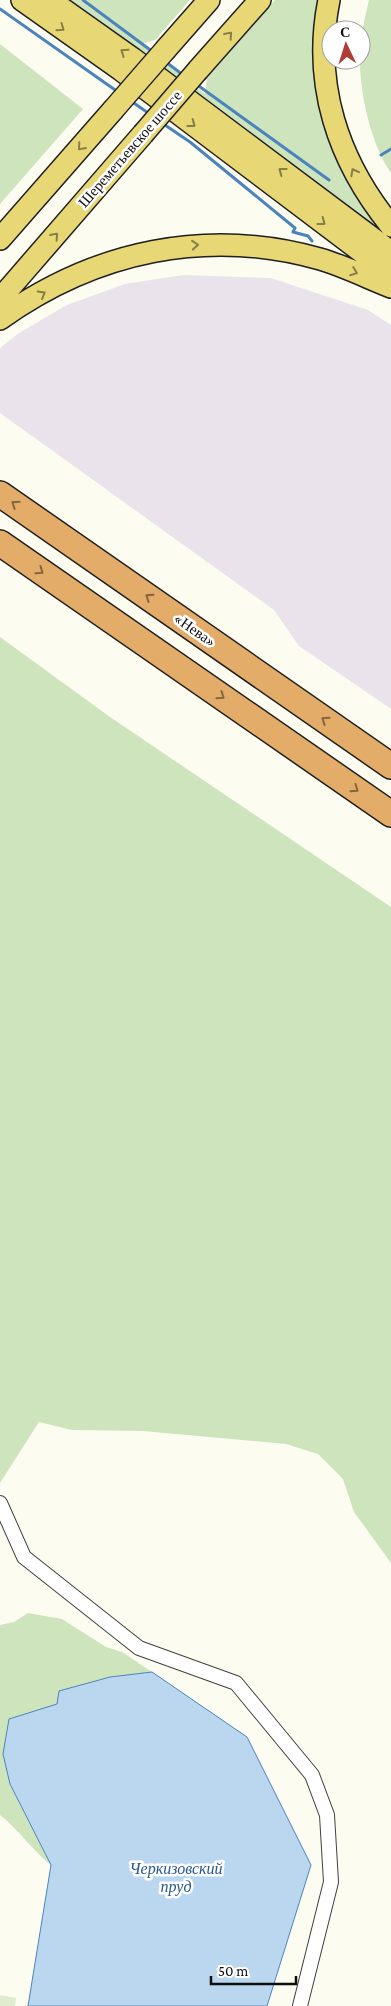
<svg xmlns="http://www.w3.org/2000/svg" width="391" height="2006" font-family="'Crimson Pro',serif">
	<rect width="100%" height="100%" fill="#fdfcf0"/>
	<path fill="#ebe3eb" d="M183 275 271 278 368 310 391 325V709L299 646 274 610 0 413V348L19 333 67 305 125 284Z"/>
	<path fill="#cde4bd" d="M63 0H190L155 40 141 44 205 94 207 78 275 0H319L326 128 349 186 387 238Z
		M369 0H391V173C368 140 356 78 361 38 363 25 366 13 369 0Z
		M0 44 83 109 0 204Z
		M0 637 110 717 391 907V1563L354 1512 343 1479 318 1454 286 1444 143 1431 72 1430 39 1422 0 1483Z
		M28 1613 62 1619 106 1647 122 1652 152 1672 110 1677 58 1704 10 1784 51 1865C32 1850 19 1830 0 1815V1625L14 1622Z"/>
	<path fill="#dfecce" d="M0 1995 16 1998 15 2006H0Z"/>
	<path fill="#bbd6ef" stroke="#4b84bd" d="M152 1672 247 1737 311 1865 267 2006H28L51 1865 10 1784 3 1754 9 1719 57 1704 59 1691 110 1677Z"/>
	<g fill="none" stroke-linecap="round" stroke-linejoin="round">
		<path stroke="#4b84bd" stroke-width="3" d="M83 0 153 52
			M0 9 118 92
			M166 62 183 75
			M196 84 329 180
			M131 101 151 115
			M162 123 190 142 295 228 293 232 308 236 312 241
			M381 155 391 149"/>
		<defs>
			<path id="street" d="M0 1503 24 1557 139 1648 236 1683 312 1775 327 1815 331 1882 300 2006"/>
			<path id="primary" d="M22 0 121 70 391 274
				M50 0 132 58 391 252
				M329 0C312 84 338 161 391 226
				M166 49 209 0
				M198 70 260 0
				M0 239 113 110
				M0 299 143 134
				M0 319C95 251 207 227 320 259 344 266 368 278 391 287"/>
			<path id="highway" d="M0 494 391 766
				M0 543 391 814"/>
		</defs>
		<use href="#street" stroke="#414141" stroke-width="16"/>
		<use href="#primary" stroke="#1f1f1f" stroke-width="24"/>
		<use href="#highway" stroke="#1f1f1f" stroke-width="28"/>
		<use href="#street" stroke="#fff" stroke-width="14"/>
		<use href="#primary" stroke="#e8d775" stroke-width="21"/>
		<use href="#highway" stroke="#e3ad69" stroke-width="25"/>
		<defs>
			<path id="primary-bridge" d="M113 110 166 49
				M143 134 198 70"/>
		</defs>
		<use href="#primary-bridge" stroke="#1f1f1f" stroke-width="24" stroke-linecap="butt"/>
		<use href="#primary-bridge" stroke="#e8d775" stroke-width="21"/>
	</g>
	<defs><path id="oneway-chevron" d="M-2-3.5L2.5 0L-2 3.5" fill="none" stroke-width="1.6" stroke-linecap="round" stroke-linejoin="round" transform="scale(1.25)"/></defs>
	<g stroke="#867d47">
		<use href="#oneway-chevron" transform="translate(61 28) rotate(35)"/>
		<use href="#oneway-chevron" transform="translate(229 35) rotate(-49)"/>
		<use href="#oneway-chevron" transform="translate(124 52) rotate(-145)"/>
		<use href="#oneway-chevron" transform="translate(192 124) rotate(37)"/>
		<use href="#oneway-chevron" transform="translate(81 147) rotate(131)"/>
		<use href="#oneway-chevron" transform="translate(282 171) rotate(-143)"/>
		<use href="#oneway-chevron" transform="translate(354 172) rotate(-118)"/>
		<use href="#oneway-chevron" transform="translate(322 222) rotate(37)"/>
		<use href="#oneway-chevron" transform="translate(55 236) rotate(-49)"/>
		<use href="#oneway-chevron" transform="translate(195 245) rotate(-5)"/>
		<use href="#oneway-chevron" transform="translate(354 272) rotate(21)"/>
		<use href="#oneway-chevron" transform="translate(42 294) rotate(-30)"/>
	</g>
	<g stroke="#836540">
		<use href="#oneway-chevron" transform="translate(15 504) rotate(-145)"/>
		<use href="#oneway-chevron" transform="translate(40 571) rotate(35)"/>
		<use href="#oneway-chevron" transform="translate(149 597) rotate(-145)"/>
		<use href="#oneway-chevron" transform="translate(221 696) rotate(35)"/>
		<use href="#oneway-chevron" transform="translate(325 720) rotate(-145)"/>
		<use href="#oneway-chevron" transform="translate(355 789) rotate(35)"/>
	</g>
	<g text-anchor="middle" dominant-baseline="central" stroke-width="5" stroke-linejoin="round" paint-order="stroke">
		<g font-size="15" fill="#0e0e0e" stroke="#fff">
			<text transform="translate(130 149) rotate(-49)">Шереметьевское шоссе</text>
			<text transform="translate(195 630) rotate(35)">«Нева»</text>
		</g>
		<g font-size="16" font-style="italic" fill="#265790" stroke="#fff">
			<text x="176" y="1868">Черкизовский<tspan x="176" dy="18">пруд</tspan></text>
		</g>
	</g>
	<g transform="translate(346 45) rotate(356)"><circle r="24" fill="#ffffff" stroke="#9f9f9f"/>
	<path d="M0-4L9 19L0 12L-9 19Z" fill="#ad3d36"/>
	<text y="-8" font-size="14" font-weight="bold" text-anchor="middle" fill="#0e0e0e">С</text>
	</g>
	<path d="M211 1976v8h85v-8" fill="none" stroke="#0e0e0e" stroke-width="2.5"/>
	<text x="218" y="1976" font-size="15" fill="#0e0e0e" stroke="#ffffff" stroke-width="4" paint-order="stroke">50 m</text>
</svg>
